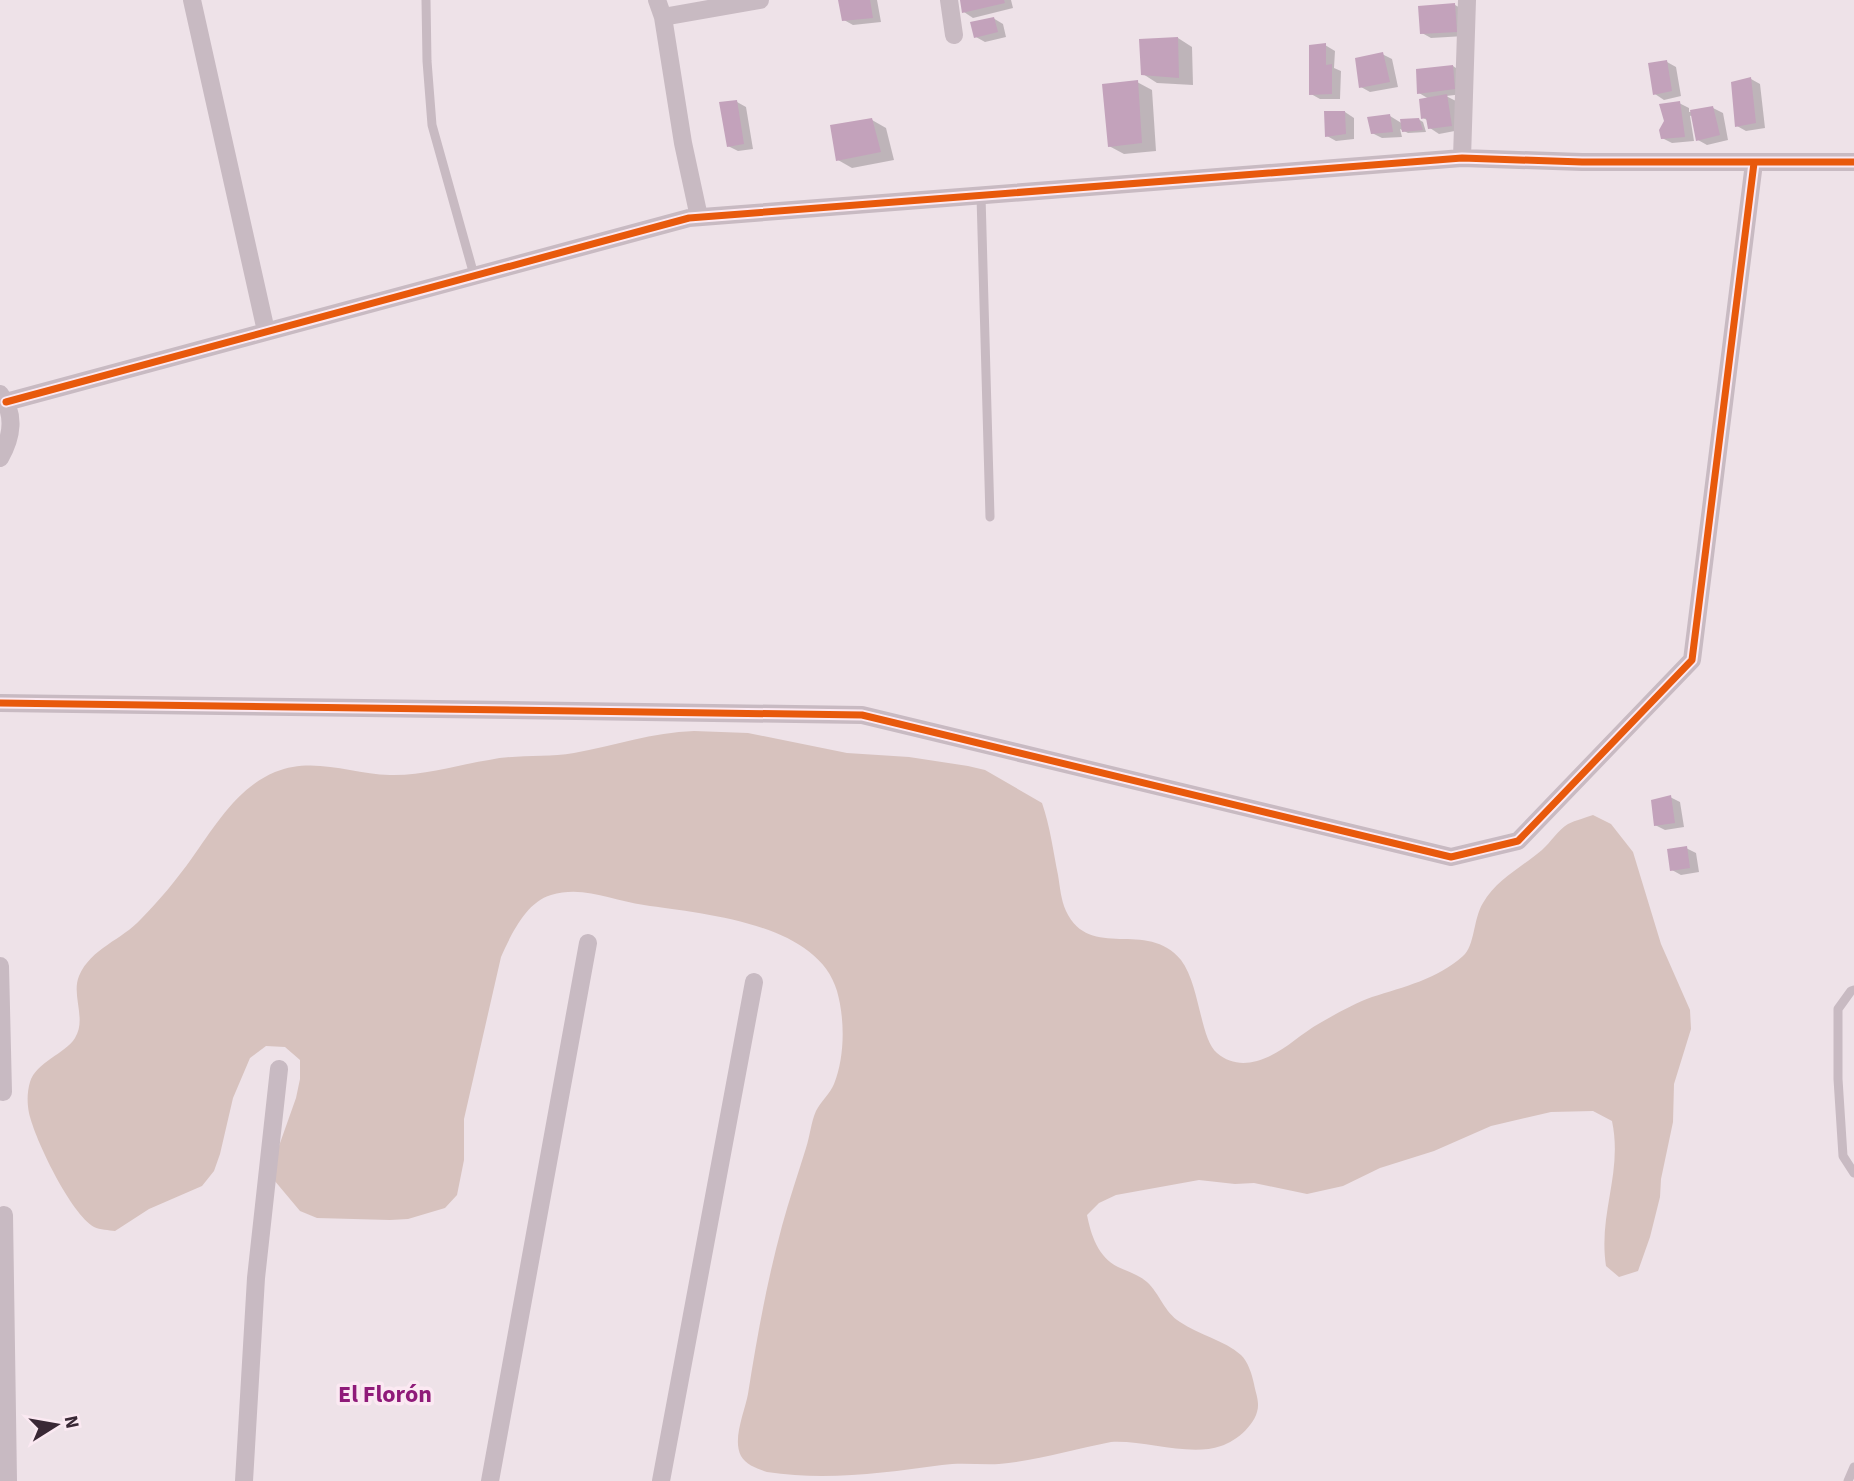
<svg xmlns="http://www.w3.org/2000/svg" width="1854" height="1481" font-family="'Source Sans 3',sans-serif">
	<rect width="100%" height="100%" fill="#eee2e8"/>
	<path fill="#d7c2be" d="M694 731 748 733 847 753 909 757 968 766 985 770 1042 803C1050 826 1053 850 1058 875 1060 887 1061 900 1066 911 1090 962 1147 918 1181 960 1200 985 1200 1039 1217 1053 1229 1063 1242 1065 1257 1061 1282 1054 1297 1036 1320 1023 1336 1014 1355 1003 1372 997 1404 987 1437 979 1463 956 1475 946 1473 919 1483 903 1496 880 1522 867 1542 850 1551 842 1558 830 1568 824 1576 820 1585 818 1593 815L1611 824 1633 852 1661 944 1690 1010 1691 1029 1674 1084 1673 1122 1661 1179 1660 1197 1650 1237 1638 1271 1619 1277 1606 1266C1598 1213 1623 1173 1612 1121L1593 1111 1551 1112 1491 1126 1434 1151 1380 1168 1343 1186 1307 1194 1254 1183 1235 1184 1199 1180 1116 1195 1099 1203 1087 1215C1091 1235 1098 1257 1118 1267 1127 1271 1139 1275 1147 1282 1160 1294 1164 1312 1180 1322 1199 1335 1224 1340 1241 1355 1248 1362 1252 1374 1254 1384 1255 1390 1258 1398 1258 1404 1259 1422 1237 1441 1221 1446 1189 1457 1146 1440 1111 1442 1074 1449 1036 1461 999 1464 980 1465 961 1462 942 1465 883 1473 826 1481 767 1472 758 1469 746 1465 741 1456 732 1439 745 1411 748 1394 757 1337 767 1281 782 1226 789 1200 798 1174 806 1148 810 1136 811 1122 816 1111 821 1101 830 1094 834 1084 845 1057 845 1019 837 991 817 922 702 914 644 905 613 901 584 885 551 895 526 902 511 935 501 957L464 1119V1160L457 1195 445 1208 408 1219 390 1220 317 1218 300 1211 274 1180V1160L296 1098 300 1079V1060L285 1047 266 1046 250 1058 233 1098 220 1154 214 1171 202 1186 149 1209 115 1231C109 1230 100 1230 94 1227 71 1214 35 1140 29 1113 27 1103 27 1092 30 1082 36 1062 65 1054 75 1038 87 1019 71 995 79 976 91 948 122 940 141 919 159 901 177 879 192 858 215 826 237 788 275 772 314 756 351 774 390 775 423 776 457 765 489 760 517 754 546 758 574 753 614 746 653 732 694 731Z"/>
	<path fill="#0003" d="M840 0H877L881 22 853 25 844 20Z
		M962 0H1011L1013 8 973 18 964 12Z
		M1455 5 1464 10 1465 36 1431 38 1422 33Z
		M993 18 1003 24 1006 37 985 42 976 37Z
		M1178 38 1192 47 1193 85 1157 83 1143 74Z
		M1325 45 1335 51 1334 68 1341 71 1340 99H1320L1311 94Z
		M1382 54 1392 59 1398 87 1370 92 1361 87Z
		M1667 62 1676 67 1681 96 1664 100 1655 94Z
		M1453 66 1462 72 1463 94 1446 96 1456 101 1460 130 1439 134 1430 128 1429 121 1423 118 1429 99 1419 93Z
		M1751 79 1760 84 1765 128 1746 131 1737 126Z
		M1137 82 1152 90 1156 151 1124 154 1109 146Z
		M737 102 746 107 753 149 738 151 728 146Z
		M1679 103 1689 108V112L1713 108 1723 113 1728 140 1707 145 1698 140 1693 115 1690 116 1694 141 1672 143 1662 138Z
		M1345 112 1354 118V139L1336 141 1327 136Z
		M1390 116 1403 124 1418 119 1423 122 1426 132 1408 133 1400 129 1402 137 1382 138 1372 133Z
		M872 120 886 128 894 160 852 168 838 160Z
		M1670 797 1680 802 1684 827 1665 830 1655 825Z
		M1686 848 1696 853 1699 872 1681 875 1672 870Z"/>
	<path fill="#c3a2bb" d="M838 0H870L873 18 842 21Z
		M960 0H1004L1005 3 962 13Z
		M1455 3 1457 32 1420 34 1418 6Z
		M994 17 998 32 974 38 970 22Z
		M1178 37 1179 78 1141 75 1139 39Z
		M1326 43V65L1332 64V94L1309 95V45Z
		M1383 52 1390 82 1359 88 1355 58Z
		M1667 60 1672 91 1653 95 1648 63Z
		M1453 65 1455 89 1417 94 1416 69Z
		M1751 77 1756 123 1735 127 1731 82Z
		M1138 80 1142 143 1108 147 1102 84Z
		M1447 94 1452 126 1428 129 1426 118 1421 119 1419 99Z
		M737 100 744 144 727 147 719 102Z
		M1680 101 1685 137 1661 139 1659 130 1664 121 1659 104Z
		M1713 106 1720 135 1696 141 1690 110Z
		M1324 111H1345L1346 134 1325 137Z
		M1390 114 1393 132 1371 134 1367 117Z
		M872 118 881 152 836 161 830 125Z
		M1419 118 1423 130 1402 132 1400 119Z
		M1671 795 1675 823 1654 826 1651 800Z
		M1687 846 1690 868 1670 871 1667 849Z"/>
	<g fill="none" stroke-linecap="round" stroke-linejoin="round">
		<path stroke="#c8bac2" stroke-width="9" d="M426 0 427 61 432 125 474 275
			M981 196 990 517
			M1854 990 1851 991 1838 1009V1079L1843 1156 1854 1173
			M1848 1481 1854 1467"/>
		<path stroke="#c8bac2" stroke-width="18" d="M192 0 266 331
			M657 0 663 17
			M949 0 954 35
			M1462 158 1467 0
			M699 217 683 143 663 17 760 0
			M0 394C16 414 12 437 0 458
			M6 402 689 218 1462 158 1582 162H1854
			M0 703 862 715 1451 857 1518 841 1692 660 1754 163
			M0 966 3 1092
			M4 1215 8 1481
			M244 1481 256 1278 279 1069
			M490 1481 588 943
			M661 1481 754 982"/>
		<defs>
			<path id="cycleway" d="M6 402 689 218 1462 158 1582 162H1854
				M0 703 862 715 1451 857 1518 841 1692 660 1754 163"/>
		</defs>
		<use href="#cycleway" stroke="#fbe9f2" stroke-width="11"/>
		<use href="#cycleway" stroke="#e8590c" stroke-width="7"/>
	</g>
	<g text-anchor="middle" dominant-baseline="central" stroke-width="7" stroke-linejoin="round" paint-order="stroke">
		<g font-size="24" font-weight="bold" fill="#8f1a79" stroke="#fbe9f2">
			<text x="385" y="1394">El Florón</text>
		</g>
	</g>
	<g transform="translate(56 1425) rotate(79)" stroke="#fbe9f2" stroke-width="5" paint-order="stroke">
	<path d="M0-5L12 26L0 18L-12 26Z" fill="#392835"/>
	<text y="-10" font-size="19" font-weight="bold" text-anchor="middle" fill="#392835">N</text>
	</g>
</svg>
